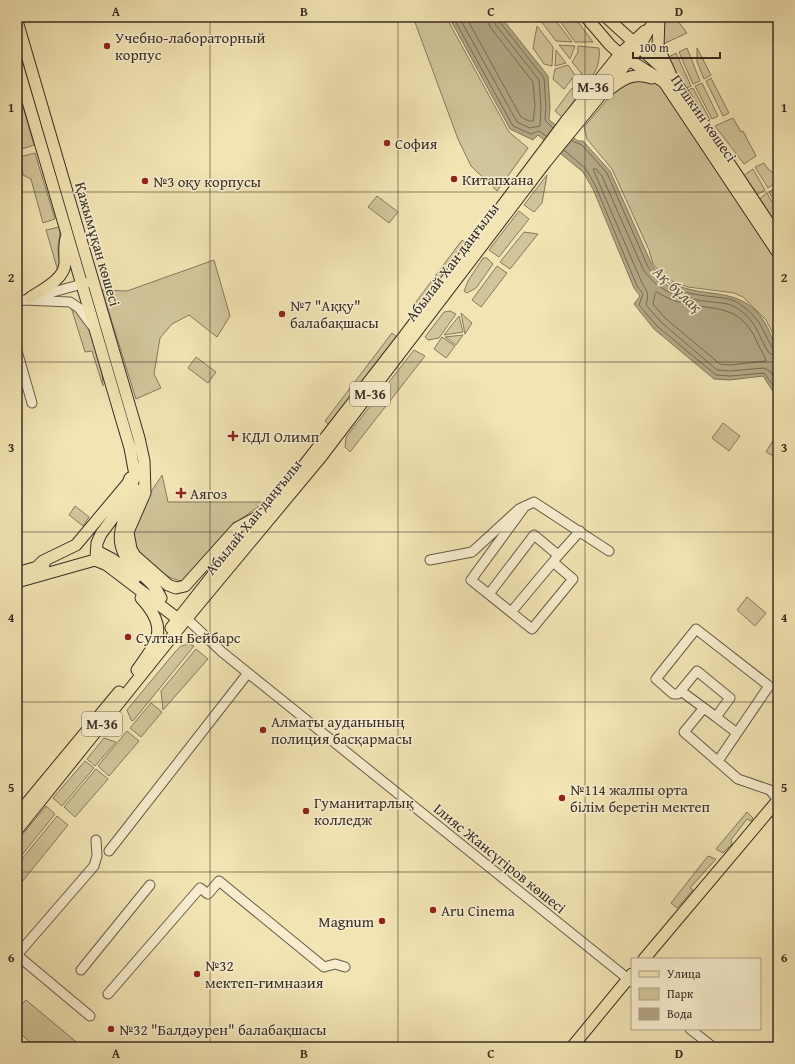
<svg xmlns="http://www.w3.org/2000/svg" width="795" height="1064" font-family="'Gentium Book Plus',serif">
	<rect width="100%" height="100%" fill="#f2e4b3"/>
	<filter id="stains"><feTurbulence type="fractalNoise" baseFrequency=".005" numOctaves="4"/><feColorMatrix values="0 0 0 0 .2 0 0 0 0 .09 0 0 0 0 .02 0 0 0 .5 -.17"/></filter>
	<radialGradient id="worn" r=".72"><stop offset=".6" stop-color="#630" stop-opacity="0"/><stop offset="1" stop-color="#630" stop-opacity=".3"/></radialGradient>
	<path fill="#d2c59b" stroke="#857960" d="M413 17H446L509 132 528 148 497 191 471 166 458 139Z
		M668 17H675L687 33 661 45 663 27Z
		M541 21H556L572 42 556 41Z
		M560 21 578 22 593 42H575Z
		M537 26 553 47 552 66 544 64 533 48Z
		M559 45 575 46 570 59Z
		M578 46 599 48C601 65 594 75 584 88L577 82 582 74 572 62 578 52Z
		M687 48 700 81 693 84 679 52Z
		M697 48 711 75 704 79 697 62Z
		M556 50 566 63 555 66Z
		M676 53 691 86 684 89 665 59Z
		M568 65 575 75 564 89 553 79 555 69Z
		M642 77 662 84 778 264V344L766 320 743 297 734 293 688 287 674 282 661 273 653 264 649 250 612 169 587 139 584 127 622 82Z
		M711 78 729 113 723 116 706 81Z
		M702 83 718 116 712 119 695 86Z
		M17 85 34 145 19 150 17 141Z
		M572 88 579 94 562 117 555 111Z
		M693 88 710 120 707 122 686 91Z
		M733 118 741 132 743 131 756 156 744 164 715 126Z
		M35 153 55 219 43 223 31 179 23 175 20 157Z
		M764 163 769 170 778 176V181L768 188 755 167Z
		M753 169 765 190 756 195 743 176Z
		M547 175 542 203 534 212 524 205Z
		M778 186V207L769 192Z
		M767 193 778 212V217L773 220 759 199Z
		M377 196 398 212 389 223 368 207Z
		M519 211 529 219 499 257 489 250Z
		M59 227C61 234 59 238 58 246 57 256 62 258 58 271L46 230Z
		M524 232 538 234 510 269 500 262Z
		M462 240 468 245 410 326 407 323 417 309 413 306Z
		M483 258H487L493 264 476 288 467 293 464 291 468 281Z
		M214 260 230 316 217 337 189 315 172 324 160 338 154 374 161 388 136 399 102 290 127 291Z
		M497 266 507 273 481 307 472 300Z
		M71 307C92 323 102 360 103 386L92 351 85 352Z
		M450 311 456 314 439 338 428 340 425 337 444 312Z
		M461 313 472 323 465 334Z
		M459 316 463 332 444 335Z
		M392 333 399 339 329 425 325 421Z
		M463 335 456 345 445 337Z
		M442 337 455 346 446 358 434 349Z
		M414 350 425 356 350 452 345 447 346 437Z
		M196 357 216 372 208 383 188 368Z
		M723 423 740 436 729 451 712 438Z
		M778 432V456L777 458 766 452Z
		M162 475 168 502H265L241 519 183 581C171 580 163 573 154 566 148 563 140 559 137 553 121 529 150 495 162 475Z
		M75 506 89 517 83 526 69 515Z
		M747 597 766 613 755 626 737 610Z
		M189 644 194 646 133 721 131 720 127 710 175 652 181 646Z
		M196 649 208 659 163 710 161 691Z
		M151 703 162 712 141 737 130 728Z
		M127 731 139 741 109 776 98 766Z
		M104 738 116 742 95 766 87 759Z
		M85 761 94 768 62 806 53 798Z
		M96 769 108 779 75 817 64 807Z
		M46 806 55 814 17 861V841Z
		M747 812 753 818 751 821 747 819 731 840 732 844 723 853 716 849Z
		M57 816 68 825 17 888V865Z
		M708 856 716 859 690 888 693 890 677 908 671 903Z
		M26 1000 80 1045 79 1047H36L17 1031V1010Z"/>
	<path fill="#b3a683" stroke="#82765d" d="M449 17H501L548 76 550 107 549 120 578 141H583L610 171 652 265C687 313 743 270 770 333 772 339 777 347 778 353 779 368 778 384 778 399L763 376 730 380 714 379 654 329 634 304 640 296 634 288 593 189 583 172 538 135 533 140 510 129Z"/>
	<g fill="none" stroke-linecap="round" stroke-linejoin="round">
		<path stroke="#766a54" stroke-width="1" d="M453 17 513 126 531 134 539 131 546 136
			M459 17 517 122 530 128 540 126 541 107 539 80 495 24 493 17
			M466 17 521 117 529 121H533L535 107 533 82 490 27 487 17
			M498 17 499 21 544 78 546 107 545 120 553 128
			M572 141 582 145 607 173 648 267C665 291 688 294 715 297 724 298 734 299 741 305 761 319 762 330 773 349L778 352
			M564 150 586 169 596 187 637 286 643 294 639 305 657 326 716 375 730 376 764 373 778 392
			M657 292C697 319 736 291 758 344 760 349 765 355 766 361L730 365 720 364 665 318 653 304 655 294Z
			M778 357 769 353C758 336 757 321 738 309 731 303 721 303 712 302 684 299 659 294 643 269L602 176 596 169H593L642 283C648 292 649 295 646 305L661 322 717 370 730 371 764 368 770 371 778 384"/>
		<defs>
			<path id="minor" d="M24 300 70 302 79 308 93 327
				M17 302 93 281
				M17 351 32 403
				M555 559 580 531
				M430 560 472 552 519 509 534 502 609 551
				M489 594 534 535 558 555
				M512 611 553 562 573 579 532 629 471 580 525 506
				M183 615 222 652 632 982
				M681 691 716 717 730 698 697 671 678 694H673L656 679 696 629 769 686 718 761
				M703 709 684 732 738 779 770 790 778 800
				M716 717 737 733
				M109 851 248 673
				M17 955 94 866 97 856 96 840
				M17 955 90 1016
				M81 970 150 885
				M108 994 200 888 208 894 219 881 324 967 335 964 345 967
				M690 1029 713 1047"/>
			<path id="major" d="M586 17 610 45 620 54 664 82 778 253
				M606 17 672 77 778 237
				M659 17 658 47 670 73
				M17 21 139 438 144 461 145 493 128 532 131 549 135 556 168 585 176 588 185 586 237 528 263 514
				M17 64 130 448 135 475 128 497
				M610 89C624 78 635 72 652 78
				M30 298C42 290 65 279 65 263 65 254 64 247 66 238
				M138 490C123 520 107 544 138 571 147 579 156 586 161 598
				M97 551 112 559 136 577
				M96 557 97 543 101 534 130 495
				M37 567 43 561 76 545 128 483 130 478
				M17 573 44 565
				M17 582 95 560 107 565 178 619
				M171 628 216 571 270 509 405 335 566 121 620 54 645 31
				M137 670C158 641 169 628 141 598
				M17 815 119 692
				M17 830 183 623 321 457 545 163 639 48 649 29 658 17
				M644 959 778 800
				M572 1047 632 974"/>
		</defs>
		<use href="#minor" stroke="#665b48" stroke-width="11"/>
		<use href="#major" stroke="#382d25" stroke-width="13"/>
		<use href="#minor" stroke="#f7edce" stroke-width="9"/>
		<use href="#major" stroke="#f2e4b3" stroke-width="11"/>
	</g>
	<path fill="none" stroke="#382d25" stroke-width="1" stroke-opacity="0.55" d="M210 17V1047M398 17V1047M585 17V1047M17 192H778M17 362H778M17 532H778M17 702H778M17 872H778"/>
	<g fill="#8f2418" stroke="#f7edce" stroke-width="1.5">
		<circle cx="107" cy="46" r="4"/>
		<circle cx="387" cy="143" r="4"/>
		<circle cx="454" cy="179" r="4"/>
		<circle cx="145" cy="181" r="4"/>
		<circle cx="282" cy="314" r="4"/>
		<path d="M231 430h4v4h4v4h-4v4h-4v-4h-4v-4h4z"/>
		<path d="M179 487h4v4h4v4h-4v4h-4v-4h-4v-4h4z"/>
		<circle cx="128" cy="637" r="4"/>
		<circle cx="263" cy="730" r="4"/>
		<circle cx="562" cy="798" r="4"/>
		<circle cx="306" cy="811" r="4"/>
		<circle cx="433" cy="910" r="4"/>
		<circle cx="382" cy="921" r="4"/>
		<circle cx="197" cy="974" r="4"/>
		<circle cx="111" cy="1029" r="4"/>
	</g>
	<g text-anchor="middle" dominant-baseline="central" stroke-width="3" stroke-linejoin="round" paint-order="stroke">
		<g fill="#f7edce" stroke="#716758" stroke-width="1">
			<rect x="573" y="75" width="40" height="24" rx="3"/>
			<rect x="350" y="382" width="40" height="24" rx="3"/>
			<rect x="82" y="712" width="40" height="24" rx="3"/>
		</g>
		<g font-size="14" font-weight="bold" fill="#382d25">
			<text x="593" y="87">M-36</text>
			<text x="370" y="394">M-36</text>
			<text x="102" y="724">M-36</text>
		</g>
		<g font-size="15" fill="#382d25" stroke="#f7edce" text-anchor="start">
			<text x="115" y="37">Учебно-лабораторный<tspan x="115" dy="17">корпус</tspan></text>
			<text x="395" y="143">София</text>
			<text x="462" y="179">Китапхана</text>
			<text x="153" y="181">№3 оқу корпусы</text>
			<text x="290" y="305">№7 "Аққу"<tspan x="290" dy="17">балабақшасы</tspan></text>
			<text x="242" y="436">КДЛ Олимп</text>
			<text x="190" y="493">Аягоз</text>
			<text x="136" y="637">Султан Бейбарс</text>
			<text x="271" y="721">Алматы ауданының<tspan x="271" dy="17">полиция басқармасы</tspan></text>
			<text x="570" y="789">№114 жалпы орта<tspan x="570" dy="17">білім беретін мектеп</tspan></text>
			<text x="314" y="802">Гуманитарлық<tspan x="314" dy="17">колледж</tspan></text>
			<text x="441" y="910">Aru Cinema</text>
			<text x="374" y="921" text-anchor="end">Magnum</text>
			<text x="205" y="965">№32<tspan x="205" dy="17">мектеп-гимназия</tspan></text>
			<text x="119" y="1029">№32 "Балдәурен" балабақшасы</text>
		</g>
		<g font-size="15" fill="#382d25" stroke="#f7edce">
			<text transform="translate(704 118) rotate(55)">Пушкин көшесі</text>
			<text transform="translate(98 244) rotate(74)">Қажымұқан көшесі</text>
			<text transform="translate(452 262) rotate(-53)">Абылай Хан даңғылы</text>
			<text transform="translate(253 517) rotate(-51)">Абылай Хан даңғылы</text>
			<text transform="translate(500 858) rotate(39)">Ілияс Жансүгіров көшесі</text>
		</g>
		<g font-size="16" font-style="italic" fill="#5d5141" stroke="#f7edce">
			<text transform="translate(678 289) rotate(43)">Ақ-бұлақ</text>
		</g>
	</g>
	<rect width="795" height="1064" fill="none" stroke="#f2e4b3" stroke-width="44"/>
	<rect x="631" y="958" width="130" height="72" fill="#f7edce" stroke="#aba08a"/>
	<rect x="639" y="971" width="20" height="6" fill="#f2e4b3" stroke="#aba08a"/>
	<text x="667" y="978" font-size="12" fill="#382d25">Улица</text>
	<rect x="639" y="988" width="20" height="12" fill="#d2c59b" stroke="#aba08a"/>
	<text x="667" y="998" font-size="12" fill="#382d25">Парк</text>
	<rect x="639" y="1008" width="20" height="12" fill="#b3a683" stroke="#aba08a"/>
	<text x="667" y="1018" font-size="12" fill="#382d25">Вода</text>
	<path d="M633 52v6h87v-6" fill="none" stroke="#382d25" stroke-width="2"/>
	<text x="639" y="52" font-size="12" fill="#382d25" stroke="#f7edce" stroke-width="3" paint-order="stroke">100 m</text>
	<rect x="22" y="22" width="751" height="1020" fill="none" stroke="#382d25" stroke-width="1.5"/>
	<g font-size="13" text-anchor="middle" font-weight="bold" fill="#382d25">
		<text x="116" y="16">A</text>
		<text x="304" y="16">B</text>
		<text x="491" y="16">C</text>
		<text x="679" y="16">D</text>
		<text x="11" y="112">1</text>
		<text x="784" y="112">1</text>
		<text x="11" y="282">2</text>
		<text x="784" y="282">2</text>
		<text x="11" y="452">3</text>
		<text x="784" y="452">3</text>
		<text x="11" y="622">4</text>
		<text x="784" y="622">4</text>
		<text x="11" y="792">5</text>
		<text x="784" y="792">5</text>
		<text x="11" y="962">6</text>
		<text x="784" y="962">6</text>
		<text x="116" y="1058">A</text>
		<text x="304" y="1058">B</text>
		<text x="491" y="1058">C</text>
		<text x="679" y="1058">D</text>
	</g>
	<rect width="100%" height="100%" filter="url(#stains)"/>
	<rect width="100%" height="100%" fill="url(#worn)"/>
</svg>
